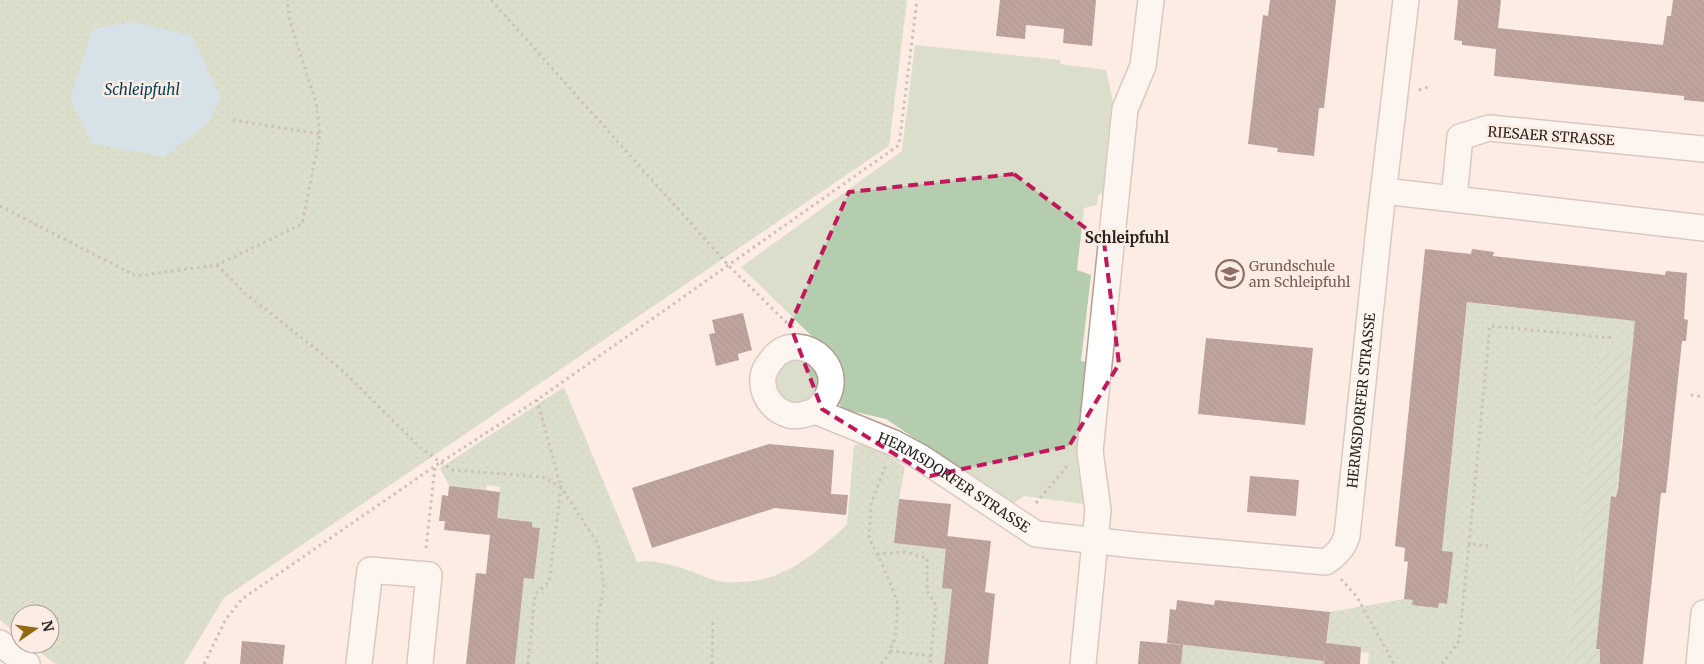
<svg xmlns="http://www.w3.org/2000/svg" width="1704" height="664" font-family="Merriweather,serif">
	<defs>
		<pattern id="park-dots" width="8" height="8" patternUnits="userSpaceOnUse" patternTransform="scale(1.25)"><rect width="8" height="8" fill="#b5cdaf"/><path d="M2 2h.1M6 6h.1" fill="none" stroke="#9cb096" stroke-width="1.8" stroke-linecap="round"/></pattern>
		<pattern id="garden-furrows" width="10" height="10" patternUnits="userSpaceOnUse" patternTransform="scale(1.25)"><rect width="10" height="10" fill="#b5cdaf"/><path d="M-1 1l2-2M0 10L10 0M9 11l2-2" fill="none" stroke="#9cb096"/></pattern>
		<pattern id="building-back-hatch" width="6" height="6" patternUnits="userSpaceOnUse" patternTransform="scale(1.25)"><rect width="6" height="6" fill="#6a423c"/><path d="M-1 5l2 2M0 0l6 6M5-1l2 2" fill="none" stroke="#7b5b55"/></pattern>
	</defs>
	<rect width="100%" height="100%" fill="#fcece3"/>
	<path fill="#b5cdaf" d="M915 45 1061 60 1060 64 1106 70 1113 102 1105 191 1098 195 1097 205 1084 208 1077 270 1091 275 1081 361 1087 362 1078 447 1084 504 1024 496 1012 504 886 419 843 409 838 402 829 353 741 267 902 151Z
		M790 359C795 359 802 359 806 361 821 369 823 389 809 401 806 403 799 404 794 405L776 394 774 373Z"/>
	<path fill="url(#park-dots)" d="M0 0H907L889 146 224 598 184 664H55L30 644H50V614H20V636L0 620Z
		M1468 297 1488 300V305L1639 321 1638 337 1633 336 1632 349 1636 353 1600 350 1566 664H1368L1369 653 1361 652V647L1336 644 1326 648 1330 612 1404 599 1413 600 1438 608 1439 603 1447 604 1452 553 1442 551Z
		M564 387 637 562C664 557 696 575 722 582 728 583 735 582 741 582 784 581 817 553 847 524L854 445 870 444 905 467 899 499 895 543 946 549 942 587 952 589 944 664H515L524 578 534 579 540 528 532 527V522L507 519 496 523 500 487 487 485 486 491 449 486 440 468Z
		M1183 645 1324 661V664H1181Z"/>
	<path fill="url(#garden-furrows)" d="M1600 349 1636 353 1629 425 1624 424 1621 450 1627 451 1624 475H1619L1616 497 1612 496 1597 649H1600V664H1566Z"/>
	<path fill="#aad5ee" d="M131 22 191 35 221 98 208 122 165 157 92 143 70 99 93 29Z"/>
	<path fill="url(#building-back-hatch)" d="M1000 0H1096L1092 46 1063 43 1064 29 1026 25 1025 39 996 36Z
		M1270 0H1336L1324 108H1319L1314 156 1277 152 1278 148 1248 144 1263 15 1268 16Z
		M1458 0H1501L1498 28 1663 45 1667 16H1671L1673 0H1704V102L1684 100V96L1494 76 1496 49 1462 45V41L1454 40Z
		M1425 249 1471 254 1472 249 1494 252 1493 256 1665 275 1666 271 1687 273 1684 319 1688 320 1686 341H1682L1666 493H1661L1643 664H1600V649H1596L1611 496 1616 497 1618 488 1635 321 1467 302 1442 551 1453 552 1447 604 1439 603 1438 608 1412 605 1413 600 1404 599 1408 562 1404 561 1405 548 1395 546Z
		M743 313 752 350 738 354 739 360 716 366 709 334 715 333 712 320Z
		M1206 338 1313 348 1305 425 1198 414Z
		M769 444 834 450 831 494 848 495 846 515 775 508 652 548 632 488Z
		M1250 476 1299 480 1296 516 1247 512Z
		M449 486 500 492 497 518 532 522V527L540 528 534 579 524 578 515 664H466L476 573 486 574 490 535 444 530 445 521H439L442 495 448 496Z
		M899 499 951 504 946 549 894 543Z
		M947 536 991 541 985 592 995 594 988 664H944L952 589 942 588Z
		M1177 600 1214 605 1215 600 1330 612 1324 661 1167 643 1170 609 1176 610Z
		M242 641 285 645 283 664H240Z
		M1140 641 1183 645 1181 664H1138Z
		M1326 643 1361 647 1360 664H1324Z"/>
	<g fill="none" stroke-linecap="round" stroke-linejoin="round">
		<defs>
			<g id="minor">
				<path d="M1384 191 1704 228"/>
				<path d="M1454 198 1460 137 1489 128 1704 149"/>
				<path id="s1" d="M815 411C859 374 802 326 774 357 769 363 764 369 763 377 761 394 772 410 789 415 798 417 806 414 815 411L894 443 920 457 1036 534 1134 545 1326 562C1337 554 1343 548 1347 536L1379 228 1406 0"/>
				<path d="M0 643 27 664"/>
				<path d="M359 664 370 570 429 575 420 664"/>
				<path d="M1083 664 1098 510 1090 451 1125 109 1143 66 1151 0"/>
				<path d="M1699 664 1704 613"/>
			</g>
		</defs>
		<use href="#minor" stroke="#b19e94" stroke-width="28"/>
		<path stroke="#948982" stroke-width="3" stroke-dasharray="2.5 4" stroke-linecap="butt" d="M491 0 729 266 789 325
			M1419 90 1431 86
			M233 120 320 134
			M0 206 136 276 217 265 302 224 320 134 316 103 290 22 287 0
			M217 265 246 294 340 368 421 448 440 462 453 470 543 477 561 487 598 544 604 587 597 621V664
			M1691 395 1704 397
			M1036 503 1068 465
			M1469 544 1490 326 1613 338
			M426 548 435 467
			M877 554 905 552 927 558V591L936 605 930 664
			M1341 579 1357 597 1394 664
			M890 651 931 656
			M204 664 226 619 242 599 435 466 537 400 899 145 917 0
			M528 664 535 594 549 582 561 487 537 400
			M712 664 713 619
			M881 664 888 656 895 638 898 604 885 570 869 538 871 504 886 464
			M1442 664 1459 641 1469 544 1490 546"/>
		<use href="#minor" stroke="#fff" stroke-width="25"/>
	</g>
	<path d="M0 0H1704V664H0ZM1014 174 1104 242 1119 364 1069 446 930 476 822 409 790 325 849 192Z" fill="#fcece3" fill-opacity=".55" fill-rule="evenodd"/>
	<path fill="none" stroke="#c2185b" stroke-width="4" stroke-dasharray="10 6" stroke-linejoin="round" d="M1014 174 1104 242 1119 364 1069 446 930 476 822 409 790 325 849 192Z"/>
	<defs>
		<symbol id="school-ring" viewBox="-11 -11 22 22"><circle r="9.5" fill="#fcece3" stroke="#8d6e63" stroke-width="1.5"/><path d="M0-5L7-2L0 1L-7-2ZM-4 1L0 2.5L4 1V4Q0 6-4 4Z" fill="#8d6e63"/></symbol>
	</defs>
	<g fill-rule="evenodd">
		<use href="#school-ring" x="1214" y="258" width="32" height="32"/>
	</g>
	<g text-anchor="middle" dominant-baseline="central" stroke-width="5" stroke-linejoin="round" paint-order="stroke">
		<g font-size="14" fill="#29221d" stroke="#fcece3">
			<text transform="translate(1551 136) rotate(4)">RIESAER STRASSE</text>
			<text stroke="none"><textPath href="#s1" startOffset="929">HERMSDORFER STRASSE</textPath></text>
			<text stroke="none"><textPath href="#s1" startOffset="370">HERMSDORFER STRASSE</textPath></text>
		</g>
		<g font-size="14" fill="#785e54" stroke="#fcece3" text-anchor="start">
			<text x="1249" y="266">Grundschule<tspan x="1249" dy="16">am Schleipfuhl</tspan></text>
		</g>
		<g font-size="15" font-style="italic" fill="#043f58" stroke="#fcece3">
			<text x="142" y="89">Schleipfuhl</text>
		</g>
		<g font-size="15" font-weight="bold" fill="#29221d" stroke="#fcece3">
			<text x="1127" y="237">Schleipfuhl</text>
		</g>
	</g>
	<g transform="translate(35 629) rotate(77)"><circle r="24" fill="#fcece3" stroke="#a89b94"/>
	<path d="M0-4L9 19L0 12L-9 19Z" fill="#916911"/>
	<text y="-8" font-size="14" font-weight="bold" text-anchor="middle" fill="#29221d">N</text>
	</g>
</svg>
